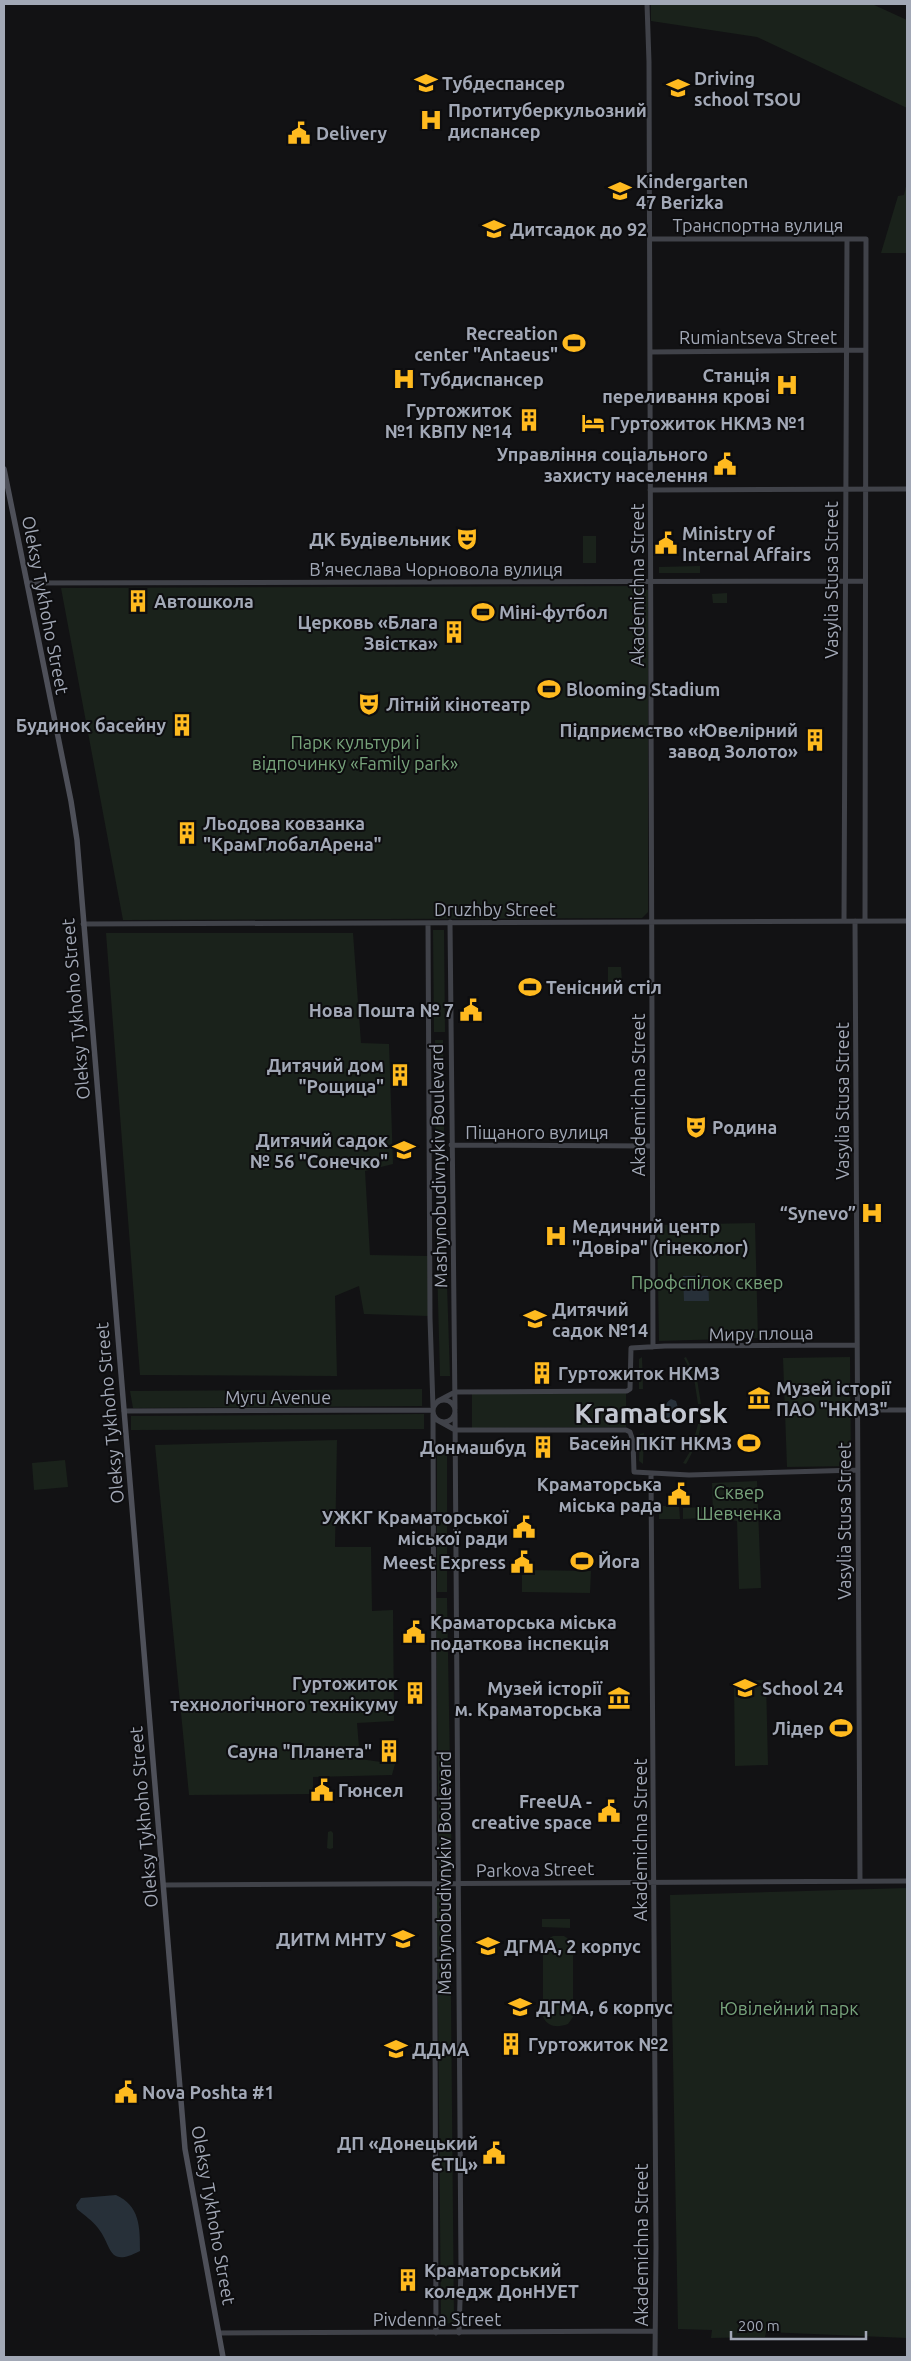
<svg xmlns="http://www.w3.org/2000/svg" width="911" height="2361" font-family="Ubuntu,sans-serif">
	<rect width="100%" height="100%" fill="#121214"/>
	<path fill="#1a221b" d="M651 4H872L907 20V108L757 37 651 21Z
		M907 182V253H881L898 196 904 195Z
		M583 536H596V563H583Z
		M700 566V573H659V567Z
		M645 586V589L648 590V912L642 918 123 920 61 588Z
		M727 593V603H713L712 594Z
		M433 930H444L445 1032H434Z
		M106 933H353L361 1043 389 1044 393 1164 365 1171 370 1255 428 1256V1316L364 1314 359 1286 335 1296 337 1376 140 1375Z
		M608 967H621L622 982 608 983Z
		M435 1040H443L445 1215H436Z
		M755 1223 758 1338 659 1341 657 1225Z
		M436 1224H445L450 1376H440Z
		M642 1357 643 1389H639V1359Z
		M686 1357 697 1379 701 1404H698L694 1378 684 1358Z
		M850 1357 851 1466 787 1467 783 1358Z
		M422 1389V1406L133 1408 130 1391Z
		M626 1393V1427L472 1428V1394Z
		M424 1414V1429L131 1430V1416Z
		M698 1424H701C699 1438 693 1452 686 1464L683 1463 691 1450Z
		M644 1433 643 1464 639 1461 640 1434Z
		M704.5 1443a5.5 5.5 0 1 1 11 0a5.5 5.5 0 1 1-11 0Z
		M337 1440 335 1547H371L372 1611 393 1610 394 1721 357 1723 360 1759 395 1764 392 1775 313 1777V1794L189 1795 155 1445Z
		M447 1450V1592H437V1451Z
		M65 1460 68 1487 34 1490 32 1463Z
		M757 1481 761 1588 739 1589 737 1521 713 1516 712 1483Z
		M659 1506H679L680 1519H659Z
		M705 1507V1518L683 1519V1508Z
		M522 1570 591 1571 590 1593 522 1592Z
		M436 1598H447L452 1879 439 1880Z
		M766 1680 768 1765 735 1766 734 1681Z
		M331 1831 333 1833V1848L330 1849 327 1848 328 1832Z
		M907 1888V2338L766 2332 765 2337 711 2338 712 2330 678 2329 670 1895Z
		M437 1894H450L454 2323 441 2324Z
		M542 1919H570V1928L542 1927Z
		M553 1936H564L570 1940 573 1952V2017L568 2024C557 2028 548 2027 543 2017V1946L548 1939Z"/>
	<path fill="#273039" d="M683 1276H708L709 1301H684Z
		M671 1399 676 1401 679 1411 676 1421 671 1423C662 1418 662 1405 671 1399Z
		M116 2195C140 2206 140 2227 140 2251 107 2268 113 2247 98 2228 93 2221 84 2215 77 2209L76 2205 81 2198Z"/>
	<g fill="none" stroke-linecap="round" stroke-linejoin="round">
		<path stroke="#404249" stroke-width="5" d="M647 4 649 62 653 1347
			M650 239H866L865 921
			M650 352 866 350
			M650 490 907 489
			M27 583 864 581
			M844 921 847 239
			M855 921 860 1881
			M450 922 455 1409
			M428 923 430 1318 433 1407
			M83 924 907 921
			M451 1145 652 1146
			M433 1411a11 11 0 1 1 22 0a11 11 0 1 1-22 0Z
			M438 1401 455 1392 627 1391 630 1389 631 1348 665 1346 857 1345
			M857 1410H907
			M124 1411 432 1410
			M455 1413 461 2270 459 2333
			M433 1414 436 2333
			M437 1420 455 1430H626L630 1432 633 1441 634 1472 689 1475 858 1470
			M651 1473 656 2247 655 2357
			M164 1885 907 1881
			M219 2333 655 2331"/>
		<path stroke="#4e5059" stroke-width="5.5" d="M4 469 71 801 77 840 185 2149 223 2357"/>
	</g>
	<defs>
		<symbol id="school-bare" viewBox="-9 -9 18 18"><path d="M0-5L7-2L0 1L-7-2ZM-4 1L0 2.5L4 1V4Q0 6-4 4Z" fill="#ffba1f" stroke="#0d0d0f" stroke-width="2.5" paint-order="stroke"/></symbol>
		<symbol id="hospital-bare" viewBox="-9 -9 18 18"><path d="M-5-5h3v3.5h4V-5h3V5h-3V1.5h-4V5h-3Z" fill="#ffba1f" stroke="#0d0d0f" stroke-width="2.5" paint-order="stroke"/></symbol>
		<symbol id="civic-bare" viewBox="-9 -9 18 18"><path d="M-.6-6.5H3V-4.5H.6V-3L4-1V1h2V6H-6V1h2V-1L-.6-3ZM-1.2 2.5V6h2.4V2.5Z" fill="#ffba1f" stroke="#0d0d0f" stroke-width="2.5" paint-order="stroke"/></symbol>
		<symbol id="stadium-bare" viewBox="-9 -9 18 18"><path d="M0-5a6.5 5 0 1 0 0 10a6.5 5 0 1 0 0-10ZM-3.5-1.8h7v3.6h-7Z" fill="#ffba1f" stroke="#0d0d0f" stroke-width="2.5" paint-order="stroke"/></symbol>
		<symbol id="building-bare" viewBox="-9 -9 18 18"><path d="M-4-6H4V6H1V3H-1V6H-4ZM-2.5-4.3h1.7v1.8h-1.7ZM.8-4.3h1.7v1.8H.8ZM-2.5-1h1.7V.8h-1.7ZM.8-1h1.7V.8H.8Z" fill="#ffba1f" stroke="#0d0d0f" stroke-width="2.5" paint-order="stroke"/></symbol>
		<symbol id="hotel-bare" viewBox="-9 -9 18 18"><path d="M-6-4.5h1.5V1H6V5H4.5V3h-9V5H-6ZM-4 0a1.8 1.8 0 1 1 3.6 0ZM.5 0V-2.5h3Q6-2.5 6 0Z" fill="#ffba1f" stroke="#0d0d0f" stroke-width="2.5" paint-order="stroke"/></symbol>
		<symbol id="theatre-bare" viewBox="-9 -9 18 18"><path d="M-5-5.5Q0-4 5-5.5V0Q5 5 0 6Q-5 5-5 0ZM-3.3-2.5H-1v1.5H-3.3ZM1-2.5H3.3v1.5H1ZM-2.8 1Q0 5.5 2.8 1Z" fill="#ffba1f" stroke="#0d0d0f" stroke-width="2.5" paint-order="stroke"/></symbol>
		<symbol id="museum-bare" viewBox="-9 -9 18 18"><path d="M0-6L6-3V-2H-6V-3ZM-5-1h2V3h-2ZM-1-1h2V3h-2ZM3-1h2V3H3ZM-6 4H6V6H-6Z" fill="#ffba1f" stroke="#0d0d0f" stroke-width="2.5" paint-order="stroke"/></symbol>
		<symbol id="university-bare" viewBox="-9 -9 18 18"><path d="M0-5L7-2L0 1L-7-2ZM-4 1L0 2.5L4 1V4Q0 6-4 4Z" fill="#ffba1f" stroke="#0d0d0f" stroke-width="2.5" paint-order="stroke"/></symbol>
	</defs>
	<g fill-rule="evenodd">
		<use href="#school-bare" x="410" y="67" width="32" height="32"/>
		<use href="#school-bare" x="662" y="72" width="32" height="32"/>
		<use href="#hospital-bare" x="415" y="104" width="32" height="32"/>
		<use href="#civic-bare" x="283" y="117" width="32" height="32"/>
		<use href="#school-bare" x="604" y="175" width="32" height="32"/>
		<use href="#school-bare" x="478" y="213" width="32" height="32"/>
		<use href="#stadium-bare" x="558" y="327" width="32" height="32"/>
		<use href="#hospital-bare" x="388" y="363" width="32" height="32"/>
		<use href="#hospital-bare" x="771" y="369" width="32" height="32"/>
		<use href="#building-bare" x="513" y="404" width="32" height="32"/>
		<use href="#hotel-bare" x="577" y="407" width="32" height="32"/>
		<use href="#civic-bare" x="709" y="448" width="32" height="32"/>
		<use href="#theatre-bare" x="451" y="523" width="32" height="32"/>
		<use href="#civic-bare" x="650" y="527" width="32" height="32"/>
		<use href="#building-bare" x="122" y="585" width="32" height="32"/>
		<use href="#stadium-bare" x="467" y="596" width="32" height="32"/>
		<use href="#building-bare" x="438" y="616" width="32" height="32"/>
		<use href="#stadium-bare" x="533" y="673" width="32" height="32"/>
		<use href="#theatre-bare" x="353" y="688" width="32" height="32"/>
		<use href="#building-bare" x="166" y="709" width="32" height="32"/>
		<use href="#building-bare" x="799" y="724" width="32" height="32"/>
		<use href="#building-bare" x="171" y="817" width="32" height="32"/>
		<use href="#stadium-bare" x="514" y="971" width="32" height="32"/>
		<use href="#civic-bare" x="455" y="994" width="32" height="32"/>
		<use href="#building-bare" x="384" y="1059" width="32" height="32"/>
		<use href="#theatre-bare" x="680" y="1111" width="32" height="32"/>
		<use href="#school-bare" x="388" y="1134" width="32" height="32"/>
		<use href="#hospital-bare" x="856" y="1197" width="32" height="32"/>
		<use href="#hospital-bare" x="540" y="1220" width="32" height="32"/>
		<use href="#school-bare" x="519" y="1303" width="32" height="32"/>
		<use href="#building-bare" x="526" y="1357" width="32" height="32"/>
		<use href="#museum-bare" x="743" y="1382" width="32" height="32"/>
		<use href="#stadium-bare" x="733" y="1427" width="32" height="32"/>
		<use href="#building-bare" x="527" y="1431" width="32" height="32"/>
		<use href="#civic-bare" x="663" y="1478" width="32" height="32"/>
		<use href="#civic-bare" x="508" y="1511" width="32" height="32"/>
		<use href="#stadium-bare" x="566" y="1545" width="32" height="32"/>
		<use href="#civic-bare" x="506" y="1546" width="32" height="32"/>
		<use href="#civic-bare" x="398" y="1616" width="32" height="32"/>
		<use href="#school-bare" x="729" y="1672" width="32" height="32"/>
		<use href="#building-bare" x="399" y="1677" width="32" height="32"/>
		<use href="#museum-bare" x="603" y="1682" width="32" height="32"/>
		<use href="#stadium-bare" x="825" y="1712" width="32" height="32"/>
		<use href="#building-bare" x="373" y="1735" width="32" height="32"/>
		<use href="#civic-bare" x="306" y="1774" width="32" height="32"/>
		<use href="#civic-bare" x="593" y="1795" width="32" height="32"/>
		<use href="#university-bare" x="387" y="1923" width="32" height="32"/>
		<use href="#university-bare" x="472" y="1930" width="32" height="32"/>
		<use href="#university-bare" x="504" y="1991" width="32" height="32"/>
		<use href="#building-bare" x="495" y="2028" width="32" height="32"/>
		<use href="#university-bare" x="380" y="2033" width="32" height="32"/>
		<use href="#civic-bare" x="110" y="2076" width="32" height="32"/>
		<use href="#civic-bare" x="478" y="2137" width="32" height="32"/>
		<use href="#building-bare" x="392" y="2264" width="32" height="32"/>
	</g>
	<g text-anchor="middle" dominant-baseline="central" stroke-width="4" stroke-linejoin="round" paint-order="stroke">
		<g font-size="18" font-weight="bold" fill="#a2a8b6" stroke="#0d0d0f" text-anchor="start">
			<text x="694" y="78">Driving<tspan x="694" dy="21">school TSOU</tspan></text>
			<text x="442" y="83">Тубдеспансер</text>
			<text x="448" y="110">Протитуберкульозний<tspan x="448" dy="21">диспансер</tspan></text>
			<text x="316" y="133">Delivery</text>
			<text x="636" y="181">Kindergarten<tspan x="636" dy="21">47 Berizka</tspan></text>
			<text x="510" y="229">Дитсадок до 92</text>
			<text x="558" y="333" text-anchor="end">Recreation<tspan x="558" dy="21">center "Antaeus"</tspan></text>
			<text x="770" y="375" text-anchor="end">Станція<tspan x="770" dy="21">переливання крові</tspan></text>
			<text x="420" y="379">Тубдиспансер</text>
			<text x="512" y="410" text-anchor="end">Гуртожиток<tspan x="512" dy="21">№1 КВПУ №14</tspan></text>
			<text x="610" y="423">Гуртожиток НКМЗ №1</text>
			<text x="708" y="454" text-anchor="end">Управління соціального<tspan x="708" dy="21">захисту населення</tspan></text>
			<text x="682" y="533">Ministry of<tspan x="682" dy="21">Internal Affairs</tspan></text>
			<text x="451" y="539" text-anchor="end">ДК Будівельник</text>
			<text x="154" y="601">Автошкола</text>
			<text x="499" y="612">Міні-футбол</text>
			<text x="438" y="622" text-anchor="end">Церковь «Блага<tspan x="438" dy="21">Звістка»</tspan></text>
			<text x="566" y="689">Blooming Stadium</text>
			<text x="386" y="704">Літній кінотеатр</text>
			<text x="166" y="725" text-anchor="end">Будинок басейну</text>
			<text x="798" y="730" text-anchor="end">Підприємство «Ювелірний<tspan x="798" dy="21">завод Золото»</tspan></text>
			<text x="203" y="823">Льодова ковзанка<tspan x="203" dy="21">"КрамГлобалАрена"</tspan></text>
			<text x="546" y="987">Тенісний стіл</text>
			<text x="454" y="1010" text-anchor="end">Нова Пошта № 7</text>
			<text x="384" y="1065" text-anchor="end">Дитячий дом<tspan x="384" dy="21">"Рощица"</tspan></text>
			<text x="712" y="1127">Родина</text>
			<text x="388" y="1140" text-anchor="end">Дитячий садок<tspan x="388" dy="21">№ 56 "Сонечко"</tspan></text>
			<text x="856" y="1213" text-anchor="end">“Synevo”</text>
			<text x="572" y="1226">Медичний центр<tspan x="572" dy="21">"Довіра" (гінеколог)</tspan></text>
			<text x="552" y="1309">Дитячий<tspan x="552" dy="21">садок №14</tspan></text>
			<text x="558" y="1373">Гуртожиток НКМЗ</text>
			<text x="776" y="1388">Музей історії<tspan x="776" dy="21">ПАО "НКМЗ"</tspan></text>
			<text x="732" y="1443" text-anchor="end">Басейн ПКіТ НКМЗ</text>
			<text x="526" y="1447" text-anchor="end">Донмашбуд</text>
			<text x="662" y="1484" text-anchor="end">Краматорська<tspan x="662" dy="21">міська рада</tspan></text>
			<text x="508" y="1517" text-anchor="end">УЖКГ Краматорської<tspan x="508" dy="21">міської ради</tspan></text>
			<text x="598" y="1561">Йога</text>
			<text x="506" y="1562" text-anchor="end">Meest Express</text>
			<text x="430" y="1622">Краматорська міська<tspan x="430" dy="21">податкова інспекція</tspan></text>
			<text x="398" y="1683" text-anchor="end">Гуртожиток<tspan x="398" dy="21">технологічного технікуму</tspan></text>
			<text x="602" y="1688" text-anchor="end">Музей історії<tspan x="602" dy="21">м. Краматорська</tspan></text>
			<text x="762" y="1688">School 24</text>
			<text x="824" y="1728" text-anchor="end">Лідер</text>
			<text x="372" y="1751" text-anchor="end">Сауна "Планета"</text>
			<text x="338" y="1790">Гюнсел</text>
			<text x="592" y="1801" text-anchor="end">FreeUA -<tspan x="592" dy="21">creative space</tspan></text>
			<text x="386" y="1939" text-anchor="end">ДИТМ МНТУ</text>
			<text x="504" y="1946">ДГМА, 2 корпус</text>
			<text x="536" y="2007">ДГМА, 6 корпус</text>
			<text x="528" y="2044">Гуртожиток №2</text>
			<text x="412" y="2049">ДДМА</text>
			<text x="142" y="2092">Nova Poshta #1</text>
			<text x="478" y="2143" text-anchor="end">ДП «Донецький<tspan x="478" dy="21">ЄТЦ»</tspan></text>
			<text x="424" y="2270">Краматорський<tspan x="424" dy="21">коледж ДонНУЕТ</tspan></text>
		</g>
		<g font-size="18" fill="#a2a8b6" stroke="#0d0d0f">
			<text x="758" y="225">Транспортна вулиця</text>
			<text x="758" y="337">Rumiantseva Street</text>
			<text x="436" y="569">В'ячеслава Чорновола вулиця</text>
			<text transform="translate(831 580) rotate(-90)">Vasylia Stusa Street</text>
			<text transform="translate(637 585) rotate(-90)">Akademichna Street</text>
			<text transform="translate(46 605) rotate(79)">Oleksy Tykhoho Street</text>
			<text x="495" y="909">Druzhby Street</text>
			<text transform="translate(75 1009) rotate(-95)">Oleksy Tykhoho Street</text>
			<text transform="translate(638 1095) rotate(-90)">Akademichna Street</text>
			<text transform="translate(842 1101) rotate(-90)">Vasylia Stusa Street</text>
			<text x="537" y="1132">Піщаного вулиця</text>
			<text transform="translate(438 1166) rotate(-91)">Mashynobudivnykiv Boulevard</text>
			<text transform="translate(761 1333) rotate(-1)">Миру площа</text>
			<text x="278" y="1397">Myru Avenue</text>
			<text transform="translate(109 1413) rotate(-95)">Oleksy Tykhoho Street</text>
			<text transform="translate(844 1521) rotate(-90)">Vasylia Stusa Street</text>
			<text transform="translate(143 1817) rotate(-95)">Oleksy Tykhoho Street</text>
			<text transform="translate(640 1840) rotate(-90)">Akademichna Street</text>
			<text transform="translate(535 1869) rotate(-1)">Parkova Street</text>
			<text transform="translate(444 1873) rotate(-90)">Mashynobudivnykiv Boulevard</text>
			<text transform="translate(214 2215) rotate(80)">Oleksy Tykhoho Street</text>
			<text transform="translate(641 2245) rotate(-90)">Akademichna Street</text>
			<text x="437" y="2319">Pivdenna Street</text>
		</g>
		<g font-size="18" fill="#77a37b" stroke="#0d0d0f">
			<text x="355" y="742">Парк культури і<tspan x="355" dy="21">відпочинку «Family park»</tspan></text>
			<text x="707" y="1282">Профспілок сквер</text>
			<text x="739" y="1492">Сквер<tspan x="739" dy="21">Шевченка</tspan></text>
			<text x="789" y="2008">Ювілейний парк</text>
		</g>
		<g font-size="28" font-weight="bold" fill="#c3c7d1" stroke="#0d0d0f">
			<text x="651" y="1412">Kramatorsk</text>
		</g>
	</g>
	<rect width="911" height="2361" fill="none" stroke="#a2a8b6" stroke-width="10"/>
	<path d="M731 2331v8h135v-8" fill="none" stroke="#a2a8b6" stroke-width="2.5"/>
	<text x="738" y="2331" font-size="15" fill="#a2a8b6" stroke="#0d0d0f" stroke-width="4" paint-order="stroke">200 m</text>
</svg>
